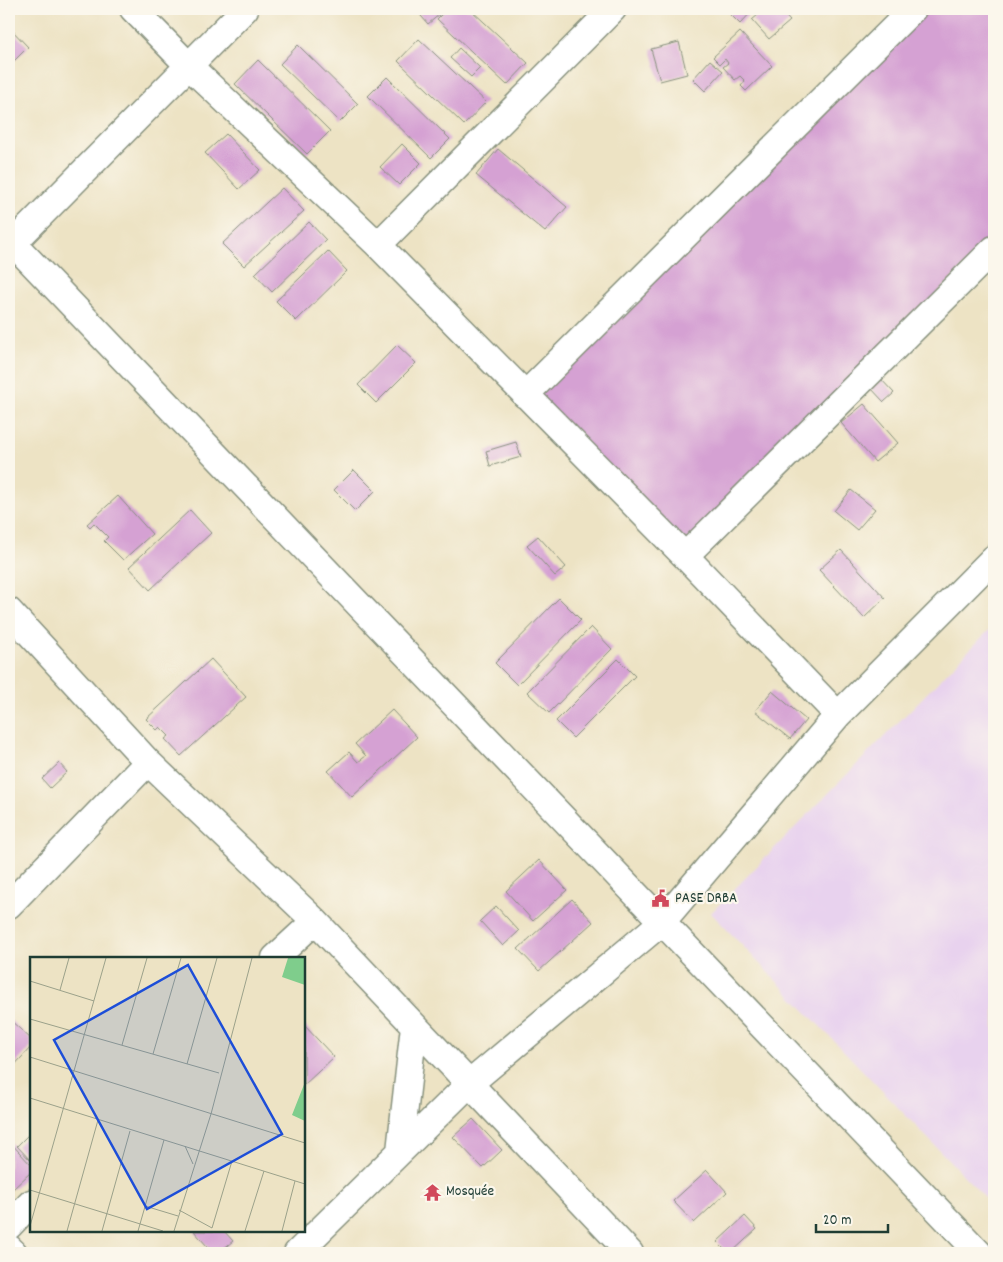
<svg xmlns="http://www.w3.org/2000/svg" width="1003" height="1262" font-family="Dekko,sans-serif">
	<rect width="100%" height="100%" fill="#fbf7ec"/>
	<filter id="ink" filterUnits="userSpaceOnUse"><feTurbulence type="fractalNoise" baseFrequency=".02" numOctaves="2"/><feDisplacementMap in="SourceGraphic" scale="10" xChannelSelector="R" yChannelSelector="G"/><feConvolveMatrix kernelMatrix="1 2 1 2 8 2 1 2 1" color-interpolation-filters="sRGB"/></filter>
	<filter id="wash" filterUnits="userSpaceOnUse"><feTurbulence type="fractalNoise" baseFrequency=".0096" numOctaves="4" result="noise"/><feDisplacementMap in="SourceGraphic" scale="20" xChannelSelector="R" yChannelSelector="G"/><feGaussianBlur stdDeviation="1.12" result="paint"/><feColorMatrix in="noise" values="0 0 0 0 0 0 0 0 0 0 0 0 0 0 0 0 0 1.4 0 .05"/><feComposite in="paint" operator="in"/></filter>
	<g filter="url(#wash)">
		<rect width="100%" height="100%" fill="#ede3c4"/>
		<path fill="#e8d2ee" d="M994 625V1207L711 913Z"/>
		<g id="blocks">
			<path fill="#d5a1d3" d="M415 9H446L428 24Z
				M447 9H470L528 63 507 85 437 19Z
				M725 9H754L740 24Z
				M765 9H779L790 21 769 39 752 20Z
				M924 9H994V237L683 546 536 396Z
				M9 27 28 47 9 66Z
				M740 32 772 66 746 91 741 86 745 81 740 76 735 80 723 67 728 63 725 59 720 64 713 57Z
				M419 39 486 102 464 125 398 61Z
				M679 42 687 74 660 81 651 49Z
				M298 45 358 104 340 122 280 64Z
				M459 48 480 68 471 77 450 58Z
				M258 60 330 131 307 154 235 84Z
				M710 60 723 71 705 91 693 79Z
				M387 77 450 139 431 158 368 96Z
				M226 134 260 170 239 189 205 153Z
				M402 144 421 163 399 185 380 167Z
				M498 149 567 207 545 232 476 175Z
				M282 188 304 211 244 266 222 244Z
				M309 222 326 240 272 292 255 274Z
				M328 251 347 271 296 321 276 301Z
				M397 345 416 363 376 403 358 385Z
				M880 378 894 393 884 402 870 387Z
				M864 404 898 443 875 462 841 423Z
				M516 442 521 457 490 466 486 451Z
				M354 470 375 491 355 511 334 490Z
				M851 490 875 509 857 530 834 511Z
				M118 496 152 534 123 560 104 541 108 537 94 523 90 527 87 524Z
				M190 510 211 533 150 590 129 567Z
				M538 536 566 567 555 576 527 545Z
				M841 550 885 598 864 618 819 570Z
				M559 598 581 620 517 685 495 663Z
				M591 627 612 649 549 713 527 692Z
				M211 659 246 697 181 756 165 739 169 736 160 727 157 730 146 719Z
				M618 659 635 676 573 738 556 721Z
				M772 691 806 720 790 739 755 711Z
				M392 710 417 737 352 797 328 771 349 752 358 762 366 756 355 744Z
				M59 763 67 772 50 788 42 779Z
				M539 860 567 890 533 921 506 891Z
				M572 899 593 922 539 971 518 949Z
				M496 906 519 931 503 946 480 921Z
				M9 1019 31 1039V1047L11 1069 9 1067Z
				M304 1025 334 1057 304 1085Z
				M473 1119 502 1150 483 1168 453 1137Z
				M31 1132V1161L17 1146Z
				M9 1141 31 1165V1172L13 1189 9 1185Z
				M707 1170 727 1192 694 1223 673 1201Z
				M745 1216 757 1229 731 1253H728L717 1242Z
				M194 1231H224L233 1241 218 1253H213Z"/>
		</g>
	</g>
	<g filter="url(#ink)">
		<use href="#blocks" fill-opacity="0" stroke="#86907c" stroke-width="1"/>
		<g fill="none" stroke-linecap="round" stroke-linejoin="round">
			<defs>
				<path id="minor" d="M133 9 188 65 378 245 685 556 838 715
					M9 239 979 1253
					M378 245 613 9
					M9 247 245 9
					M525 395 913 9
					M685 556 994 249
					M9 611 148 762 315 921 630 1253
					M9 905 148 762
					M275 958 315 921
					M400 1151 414 1026
					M9 1226 31 1203
					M9 1248 14 1253
					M297 1253 469 1084 662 922 838 715 994 558"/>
			</defs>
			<use href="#minor" stroke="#86907c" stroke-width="29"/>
			<use href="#minor" stroke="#fff" stroke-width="26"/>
		</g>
	</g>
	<defs>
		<symbol id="civic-bare" viewBox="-9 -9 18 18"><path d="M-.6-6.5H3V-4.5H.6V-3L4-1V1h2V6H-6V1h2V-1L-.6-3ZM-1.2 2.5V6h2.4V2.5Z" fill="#d1495b" stroke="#fbf7ec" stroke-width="2.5" paint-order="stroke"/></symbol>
		<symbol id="temple-bare" viewBox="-9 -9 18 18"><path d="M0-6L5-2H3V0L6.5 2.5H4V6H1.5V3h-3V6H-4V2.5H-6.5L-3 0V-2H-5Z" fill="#d1495b" stroke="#fbf7ec" stroke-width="2.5" paint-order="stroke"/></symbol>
	</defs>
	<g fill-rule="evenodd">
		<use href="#civic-bare" x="648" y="886" width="25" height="25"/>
		<use href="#temple-bare" x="420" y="1180" width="25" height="25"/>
	</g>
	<g text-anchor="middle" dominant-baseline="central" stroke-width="4.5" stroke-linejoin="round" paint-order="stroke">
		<g font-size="15" fill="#1f3d34" stroke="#fbf7ec" text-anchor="start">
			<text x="675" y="899">PASE DRBA</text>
			<text x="446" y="1192">Mosquée</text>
		</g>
	</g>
	<g transform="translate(30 957)">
		<rect width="275" height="275" fill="#ede3c4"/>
		<path d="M258 1H275V28L252 20ZM275 125V164L262 158Z" fill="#7fcd8c"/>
		<path fill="none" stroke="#9ba18a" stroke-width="1" d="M0 24 64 44M30 33 39 1M0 62 189 116M92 88 117 1M123 97 151 1M0 100 275 186M157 107 187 1M0 141 275 227M155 189 163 207M0 233 133 274M115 249 148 259M149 253 182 271 202 204M0 269 76 1M37 274 68 163M72 274 100 174M108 274 134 183M144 274 181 157 222 1M215 274 234 214M252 274 265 224"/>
		<path fill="#1d4ed8" fill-opacity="0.15" stroke="#1d4ed8" stroke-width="2.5" d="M158 8 252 177 117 252 24 83Z"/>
		<rect width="275" height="275" fill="none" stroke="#1f3d34" stroke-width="2.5"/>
	</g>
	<rect width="1003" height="1262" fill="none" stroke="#fbf7ec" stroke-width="30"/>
	<path d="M816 1224v8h72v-8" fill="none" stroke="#1f3d34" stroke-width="2.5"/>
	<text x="823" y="1224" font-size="15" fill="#1f3d34" stroke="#fbf7ec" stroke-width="4" paint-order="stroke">20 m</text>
</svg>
